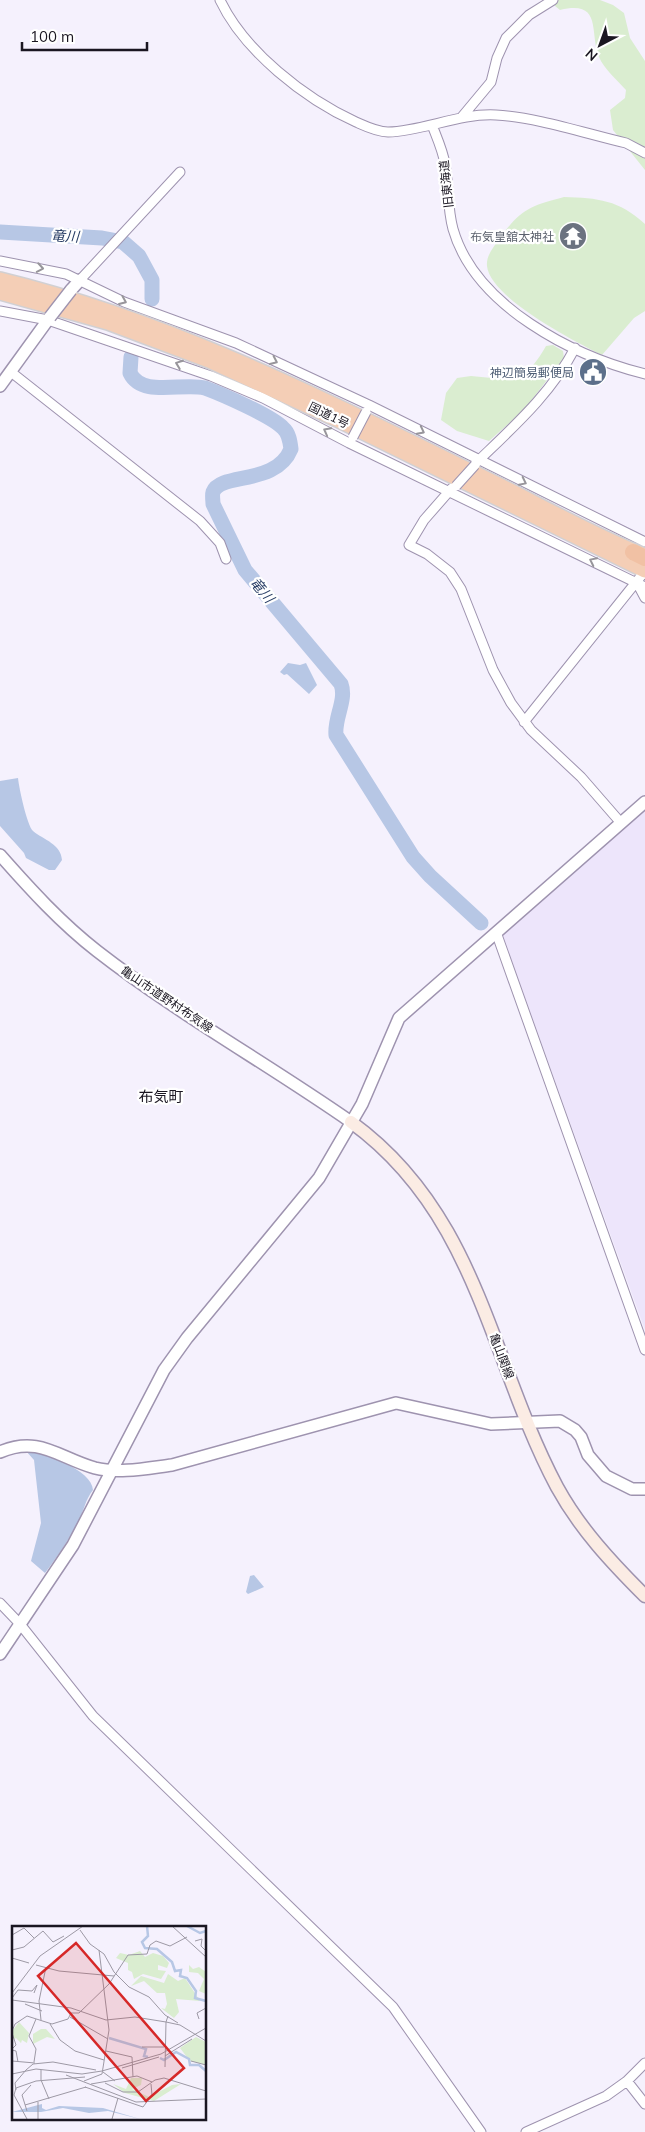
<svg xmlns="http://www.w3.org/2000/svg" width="645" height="2132" font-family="Mulish,'Noto Sans JP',sans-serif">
	<rect width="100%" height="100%" fill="#f5f1fd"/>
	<path fill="#ede5fb" d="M645 807V1330L503 937 504 929Z"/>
	<path fill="#daedd0" d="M553 0H600L613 5 624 13 630 38 645 61V170L613 130 610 110 625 98 626 90C617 80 604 69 599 57 589 32 603 0 560 10L555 6Z
		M564 197C598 198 619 200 645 224V311L634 318 602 355C576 342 490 298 487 266 486 255 494 247 499 239 521 209 530 206 564 197Z
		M553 345 563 351 564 358 524 410 489 441 457 431 441 420 446 393 457 378 471 376 512 380C528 375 538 360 546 346Z"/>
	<path fill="#b7c7e5" d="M288 663 300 665 306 663 317 685 309 694 287 674 284 675 280 672Z
		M18 778C19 788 27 825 33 831 44 840 61 844 62 860L55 870H49L26 858 24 853 0 826V781Z
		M26 1451C44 1452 92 1470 93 1490 85 1500 84 1511 78 1522 69 1540 57 1557 45 1573L31 1561 41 1523 34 1460Z
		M254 1575 264 1587 248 1594 246 1592 250 1576Z"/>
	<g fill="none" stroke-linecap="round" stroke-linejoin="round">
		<path stroke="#b7c7e5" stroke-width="15" d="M0 232 102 238 123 242 139 256 152 280V299
			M131 357 130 373C142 398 183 382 205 388 221 394 272 416 283 428 289 433 290 441 291 449 276 486 221 472 213 492 212 495 213 501 213 504L245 570 341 684C347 700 334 718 336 735L413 857 430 876 481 923"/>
		<defs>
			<path id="minor" d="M220 0C244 51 305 99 356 122 365 126 377 132 388 132 424 131 459 113 496 115 536 117 587 134 626 143L645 153
				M461 118 491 82 497 58 506 38 529 15 553 0
				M432 125C437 138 443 151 445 164 449 186 447 207 453 229 475 306 573 356 645 374
				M0 261 66 274 124 302 236 343 369 405 645 542
				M80 280 180 172
				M0 311 48 320 211 376 263 398 349 443 645 587
				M11 372 200 521 220 543 226 559
				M475 464C512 428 551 394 575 348
				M452 488 424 520 409 545 427 554 450 572 461 589 493 670 511 703 531 730 581 777 621 823
				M637 583 645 598
				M524 722 645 571
				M496 932 645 1350
				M0 1603 20 1624 93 1716 393 2007 481 2132
				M627 2081 645 2104
				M526 2132 606 2096 627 2081 645 2063"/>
			<path id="tertiary" d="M71 290 80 280
				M0 386 50 317
				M0 855C30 889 61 923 97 951 178 1014 268 1064 351 1122
				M0 1452C39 1435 59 1458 95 1468 119 1474 148 1468 172 1465L396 1403 491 1424 560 1421 575 1430 581 1437 588 1455 606 1476 632 1489H645
				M0 1654 73 1545 164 1370 187 1338 319 1178 362 1104 399 1018 645 802"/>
			<path id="secondary" d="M351 1122C478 1214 489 1359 557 1487 580 1529 612 1563 645 1596"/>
			<path id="trunk" d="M0 280C181 324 342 409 508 490 553 513 597 537 644 556
				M0 292 108 322 209 360 337 419 645 570"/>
			<path id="motorway" d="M633 552 645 558"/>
		</defs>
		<use href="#minor" stroke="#9e93af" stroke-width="11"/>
		<use href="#tertiary" stroke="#9e93af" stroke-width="14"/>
		<use href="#secondary" stroke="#9e93af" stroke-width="15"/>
		<use href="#trunk" stroke="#d1d0d3" stroke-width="18"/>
		<use href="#motorway" stroke="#d1d0d3" stroke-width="19"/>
		<use href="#minor" stroke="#fff" stroke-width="9"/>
		<use href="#tertiary" stroke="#fff" stroke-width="11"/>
		<use href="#secondary" stroke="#fbece4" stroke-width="12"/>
		<use href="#trunk" stroke="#f4ceb6" stroke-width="15"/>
		<use href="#motorway" stroke="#f1c1a4" stroke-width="16"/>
		<defs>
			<path id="minor-bridge" d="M353 437 366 412
				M456 486 475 465"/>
			<path id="tertiary-bridge" d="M50 317 71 290"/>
		</defs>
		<use href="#minor-bridge" stroke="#9e93af" stroke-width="11" stroke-linecap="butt"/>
		<use href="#tertiary-bridge" stroke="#9e93af" stroke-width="14" stroke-linecap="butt"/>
		<use href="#minor-bridge" stroke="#fff" stroke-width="9"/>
		<use href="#tertiary-bridge" stroke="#fff" stroke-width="11"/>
	</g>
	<defs><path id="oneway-chevron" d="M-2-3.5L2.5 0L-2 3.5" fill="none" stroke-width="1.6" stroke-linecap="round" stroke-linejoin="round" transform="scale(1.25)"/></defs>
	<g stroke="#98969b">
		<use href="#oneway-chevron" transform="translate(40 268) rotate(10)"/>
		<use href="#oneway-chevron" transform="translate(123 301) rotate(23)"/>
		<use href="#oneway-chevron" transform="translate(274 361) rotate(25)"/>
		<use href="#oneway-chevron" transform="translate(179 364) rotate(-159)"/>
		<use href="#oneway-chevron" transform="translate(327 431) rotate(-152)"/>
		<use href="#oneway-chevron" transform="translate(421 431) rotate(27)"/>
		<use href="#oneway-chevron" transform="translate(523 482) rotate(26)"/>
		<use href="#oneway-chevron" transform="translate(593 561) rotate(-154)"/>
	</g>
	<defs>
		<symbol id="temple-disc" viewBox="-11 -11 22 22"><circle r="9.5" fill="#6b7280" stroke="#fff"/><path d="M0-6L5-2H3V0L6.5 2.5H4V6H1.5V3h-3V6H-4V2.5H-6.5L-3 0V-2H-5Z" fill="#fff"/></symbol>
		<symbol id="civic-disc" viewBox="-11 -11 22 22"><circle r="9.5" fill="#5c6f8a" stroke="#fff"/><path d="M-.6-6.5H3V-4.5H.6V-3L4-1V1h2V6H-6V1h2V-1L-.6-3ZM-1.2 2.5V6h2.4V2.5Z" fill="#fff"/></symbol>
	</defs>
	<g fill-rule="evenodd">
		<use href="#temple-disc" x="557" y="220" width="32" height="32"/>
		<use href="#civic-disc" x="577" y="356" width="32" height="32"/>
	</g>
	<g text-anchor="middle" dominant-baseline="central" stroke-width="4.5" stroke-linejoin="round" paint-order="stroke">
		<g font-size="12" fill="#1a1621" stroke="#fff">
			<text transform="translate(446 184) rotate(-96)">旧東海道</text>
			<text transform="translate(329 415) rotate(26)">国道1号</text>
			<text transform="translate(167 999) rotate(34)">亀山市道野村布気線</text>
			<text transform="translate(502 1356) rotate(69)">亀山関線</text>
		</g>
		<g font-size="12" fill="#5b616d" stroke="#fff" text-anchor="end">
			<text x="554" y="236">布気皇舘太神社</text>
		</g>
		<g font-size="12" fill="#4e5e75" stroke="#fff" text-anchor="end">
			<text x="574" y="372">神辺簡易郵便局</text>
		</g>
		<g font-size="14" font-style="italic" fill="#283d65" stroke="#fff">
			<text transform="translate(65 236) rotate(3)">竜川</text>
			<text transform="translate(262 590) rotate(50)">竜川</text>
		</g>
		<g font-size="15" fill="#1a1621" stroke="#fff">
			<text x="161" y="1096">布気町</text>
		</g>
	</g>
	<g transform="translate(12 1926)">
		<rect width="194" height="194" fill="#f5f1fd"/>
		<path d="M128 25 133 31 141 27 151 30 157 37 155 42 146 39V44L154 45 149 53 131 48 122 53 120 46 116 44V37L104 32 108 27 117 29ZM177 39 181 43 187 41 194 46V68L187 65 192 53 186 47 177 46ZM156 48 166 55 173 52 188 75 164 73 167 86 162 92 149 82 153 83 155 78 153 67H145L132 55 119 60 129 50 152 57ZM7 96 17 107 15 117 10 114 9 117 4 112 0 114 1 104ZM29 103H34L43 113 35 111 21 118V108ZM184 111 194 116V139L178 135 168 122ZM119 152H130L129 159 120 163 137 171 160 159 169 158 142 175 113 167 101 158 114 163Z" fill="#daedd0"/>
		<path d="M30 178V182L34 184 47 180 91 182 128 193 96 185 77 187 51 182 29 186H0Z" fill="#b7c7e5"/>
		<path fill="none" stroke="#b7c7e5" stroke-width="2.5" d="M135 0 136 10 130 16 133 22 145 23 160 36 163 45 169 44 168 50 175 52 184 65 183 72 194 75M175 0 188 7 194 5M97 112 134 123 132 130 136 131M148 132 152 134 164 126 177 133 178 139H187L194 145"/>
		<path fill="none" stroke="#9d99a5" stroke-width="1" d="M160 0 194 31M68 4 78 18 92 28 102 46 117 61 137 71 153 89 166 97M0 9 12 2 22 12M183 15 190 13 189 20 194 25M0 24 12 21 31 5 41 16 52 10M0 32 17 37M24 39 47 45 102 50M0 67 28 30 71 0M0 72 6 64 20 65 25 59 22 67M0 74 59 82 94 94M13 78 30 85M156 90 154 96 168 99 194 115M58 91 96 113M187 93 185 87 194 82M29 94 27 75 34 41M94 94 123 91 154 96 153 141M38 98 48 114 63 125 92 134M0 105 3 98 15 90 40 98 56 93 59 87H67L97 58 116 29 135 28 138 19 144 15 158 20 175 11M0 107 4 119 0 123M130 121H152M0 124 4 125 6 136M94 125 120 131 121 151M153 130 180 113M0 135 23 137M179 135 194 139M22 136 24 123 17 110 24 93M110 142 147 131M14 144 21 138 41 136 84 144M29 144V154L37 173M91 146 103 155M0 148 24 143 70 148 90 145 149 128 194 102M54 149 124 176 194 173M72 155 90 148 97 104 87 24M93 157 111 166H126L143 154 152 152 194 165M79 158 125 150 140 156M73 161 131 181 140 169 139 158M4 164 3 157 14 144M26 176V193M13 179 74 161M15 185 10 169 19 159M15 193 2 169 4 162 24 155 73 151M100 193 106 172"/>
		<path fill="#d62828" fill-opacity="0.15" stroke="#d62828" stroke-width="2.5" d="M64 17 172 142 134 175 26 50Z"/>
		<rect width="194" height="194" fill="none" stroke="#1a1621" stroke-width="2.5"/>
	</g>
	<g transform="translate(600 45) rotate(221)" stroke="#ffffff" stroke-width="4" paint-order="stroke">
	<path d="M0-4L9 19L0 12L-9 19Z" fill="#1a1621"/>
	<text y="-8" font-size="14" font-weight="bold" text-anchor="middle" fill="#1a1621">N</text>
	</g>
	<path d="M22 42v8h125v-8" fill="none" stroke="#1a1621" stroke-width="2.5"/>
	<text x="30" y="42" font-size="15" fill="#1a1621" stroke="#ffffff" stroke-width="4" paint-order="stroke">100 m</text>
</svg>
